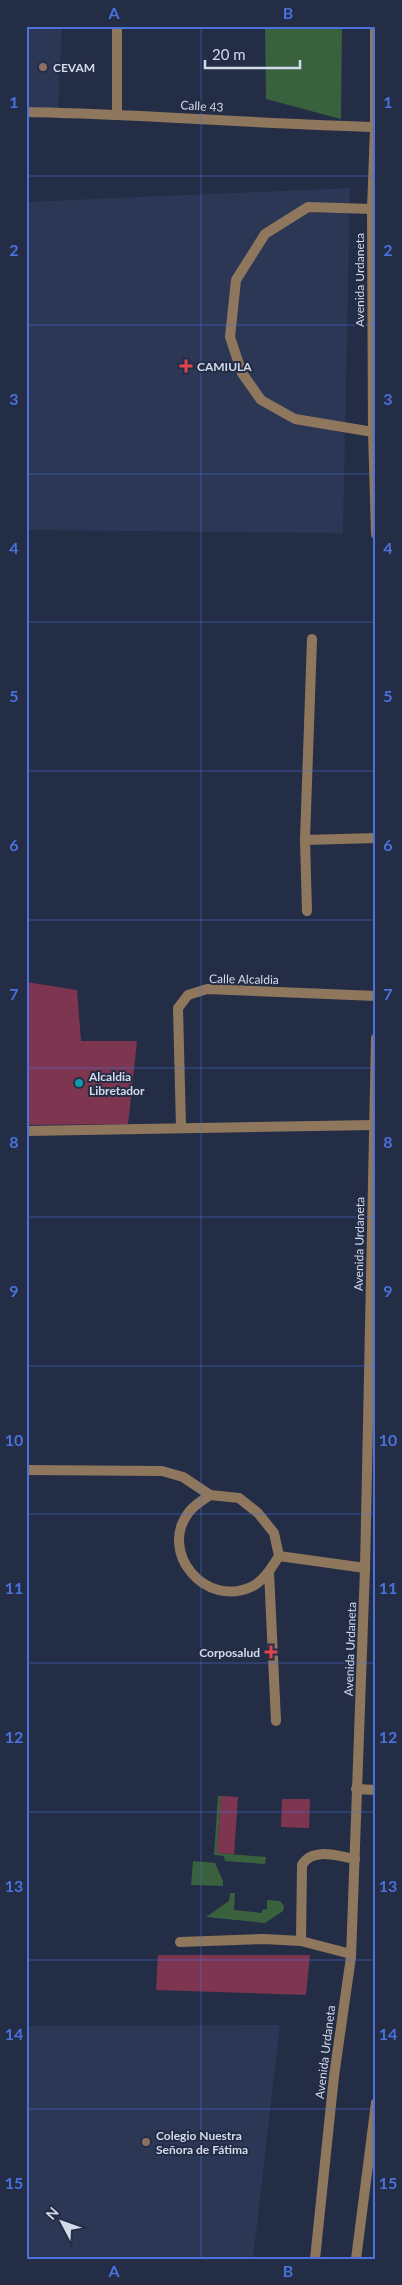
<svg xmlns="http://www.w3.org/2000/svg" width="402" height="2285" font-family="Lato,sans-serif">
	<rect width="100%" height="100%" fill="#242d46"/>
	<path fill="#2b3755" d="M26 26H62L58 110 26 108Z
		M350 188 343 533 26 530V202Z
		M280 2025 253 2259H26V2026Z"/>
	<path fill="#39613e" d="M265 26H342L341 119 266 99Z
		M218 1796H221L217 1853 266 1857 265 1864 225 1861 224 1856 214 1855Z
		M193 1861 215 1863 223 1881V1886L191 1885Z
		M230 1893H235L234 1910 262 1913V1910L267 1909V1900L280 1901 284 1906 283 1911 265 1923 206 1917 229 1901Z"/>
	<path fill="#7e3550" d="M26 982 77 990 81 1041H137L128 1124 26 1125Z
		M221 1796 238 1797 234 1854 217 1853Z
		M282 1799H310L309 1828 281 1827Z
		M158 1955H310L306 1995 156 1990Z"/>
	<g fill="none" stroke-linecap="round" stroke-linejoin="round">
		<path stroke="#8f775d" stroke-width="10" d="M372 209 308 207 265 234 236 280 230 337 242 373 261 400 295 419 373 432
			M312 639 305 840 376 838
			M305 840 307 911
			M181 1127 178 1008 188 995 207 989 376 996
			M26 1131 374 1125
			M269 1572 276 1721
			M301 1941 302 1865C312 1847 338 1856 355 1859
			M180 1942 264 1939 301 1941 351 1954"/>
		<path stroke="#8f775d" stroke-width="10" d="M117 26V114
			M26 112C143 114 259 124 376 127
			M26 1470 162 1471 183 1477 210 1495 239 1498 258 1513 274 1533 279 1556
			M210 1495C203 1500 194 1505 189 1512 158 1552 205 1608 251 1587 263 1582 272 1567 279 1556L365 1568
			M356 1789 376 1790"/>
		<path stroke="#8f775d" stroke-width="10" d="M375 26V127L372 209 373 432 376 534
			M315 2259 334 2076 351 1957 365 1568 376 1038
			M356 2259 376 2103"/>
	</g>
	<path fill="none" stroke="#4a71dc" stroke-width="1" stroke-opacity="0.55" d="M201 26V2259M26 176H376M26 325H376M26 474H376M26 622H376M26 771H376M26 920H376M26 1068H376M26 1217H376M26 1366H376M26 1514H376M26 1663H376M26 1812H376M26 1960H376M26 2109H376"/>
	<g fill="#8d6e63" stroke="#242d46" stroke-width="2">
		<circle cx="43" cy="67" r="5"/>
		<circle cx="146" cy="2142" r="5"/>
	</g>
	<g fill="#e0444e" stroke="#242d46" stroke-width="2">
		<path d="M183.5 358.5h5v5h5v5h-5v5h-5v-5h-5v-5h5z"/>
		<path d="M268.5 1644.5h5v5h5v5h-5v5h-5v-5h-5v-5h5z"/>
	</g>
	<circle fill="#0f9aa8" stroke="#242d46" stroke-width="2" cx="79" cy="1083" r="5"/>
	<g text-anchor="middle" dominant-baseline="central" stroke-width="4" stroke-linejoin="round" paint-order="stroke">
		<g font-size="12" font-weight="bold" fill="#d3daea" stroke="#242d46" text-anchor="start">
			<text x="53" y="67">CEVAM</text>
			<text x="197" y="366">CAMIULA</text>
			<text x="89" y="1076">Alcaldia<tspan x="89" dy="14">Libretador</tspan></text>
			<text x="260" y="1652" text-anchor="end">Corposalud</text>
			<text x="156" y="2135">Colegio Nuestra<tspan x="156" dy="14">Señora de Fátima</tspan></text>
		</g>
		<g font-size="12" fill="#d3daea" stroke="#242d46">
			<text transform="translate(202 106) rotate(3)">Calle 43</text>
			<text transform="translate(359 280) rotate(-90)">Avenida Urdaneta</text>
			<text transform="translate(244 979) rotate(1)">Calle Alcaldia</text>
			<text transform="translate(359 1244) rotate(-89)">Avenida Urdaneta</text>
			<text transform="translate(350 1649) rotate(-88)">Avenida Urdaneta</text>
			<text transform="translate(325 2052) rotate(-83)">Avenida Urdaneta</text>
		</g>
	</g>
	<rect width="402" height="2285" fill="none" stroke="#242d46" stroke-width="55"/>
	<g transform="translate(62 2222) rotate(311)" stroke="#242d46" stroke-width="4" paint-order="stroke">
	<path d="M0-4L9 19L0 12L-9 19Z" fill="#d3daea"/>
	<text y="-8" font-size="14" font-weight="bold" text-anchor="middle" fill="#d3daea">N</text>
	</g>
	<path d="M205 60v8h95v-8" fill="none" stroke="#d3daea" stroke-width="2.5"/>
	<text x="212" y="60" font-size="15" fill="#d3daea" stroke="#242d46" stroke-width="4" paint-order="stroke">20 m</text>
	<rect x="28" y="28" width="346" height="2230" fill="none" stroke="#4a71dc" stroke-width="2"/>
	<g font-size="16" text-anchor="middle" font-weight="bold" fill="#4a71dc">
		<text x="114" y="19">A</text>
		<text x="288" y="19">B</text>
		<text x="14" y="108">1</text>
		<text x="388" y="108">1</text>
		<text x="14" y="256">2</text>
		<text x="388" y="256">2</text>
		<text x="14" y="405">3</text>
		<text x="388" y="405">3</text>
		<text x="14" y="554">4</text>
		<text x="388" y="554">4</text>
		<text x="14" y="702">5</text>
		<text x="388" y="702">5</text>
		<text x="14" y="851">6</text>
		<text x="388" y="851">6</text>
		<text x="14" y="1000">7</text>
		<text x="388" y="1000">7</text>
		<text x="14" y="1148">8</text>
		<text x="388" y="1148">8</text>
		<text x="14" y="1297">9</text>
		<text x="388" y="1297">9</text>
		<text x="14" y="1446">10</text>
		<text x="388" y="1446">10</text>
		<text x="14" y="1594">11</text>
		<text x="388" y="1594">11</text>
		<text x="14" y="1743">12</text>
		<text x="388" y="1743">12</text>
		<text x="14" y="1892">13</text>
		<text x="388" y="1892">13</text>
		<text x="14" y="2040">14</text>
		<text x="388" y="2040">14</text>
		<text x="14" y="2189">15</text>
		<text x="388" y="2189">15</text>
		<text x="114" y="2277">A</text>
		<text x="288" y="2277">B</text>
	</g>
</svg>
